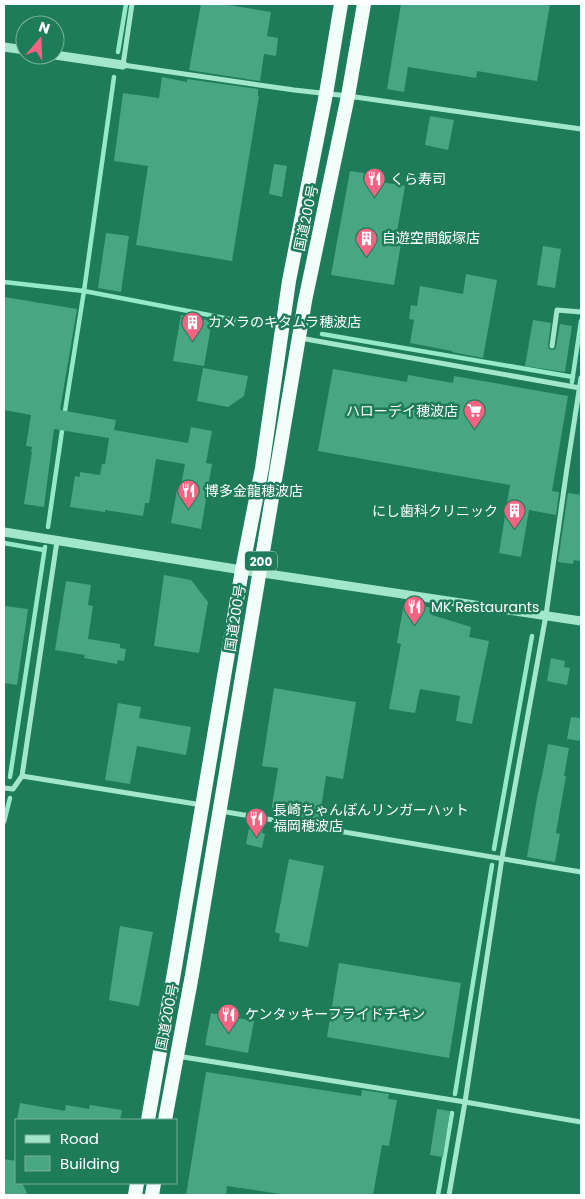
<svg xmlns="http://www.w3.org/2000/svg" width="585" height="1199" font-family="Poppins,'Noto Sans JP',sans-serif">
	<rect width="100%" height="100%" fill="#1f7c5a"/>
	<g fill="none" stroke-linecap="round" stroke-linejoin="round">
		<path stroke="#95e8c8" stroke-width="4.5" d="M118 52 126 4
			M4 282 84 291 114 77
			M322 334 573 377
			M572 382 581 321
			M64 417 84 291 261 325
			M48 527 63 424
			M4 543 44 550
			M10 777 45 547
			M4 822 10 798
			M494 849 532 636
			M455 1094 492 865
			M438 1195 452 1113"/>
	</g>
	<path fill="#48a683" d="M201 4H222L271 12 267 36 278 38 276 56 264 54 260 81 189 70Z
		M401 4H550L537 81 477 71 476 78 408 67 404 92 387 89Z
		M162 77 187 82V79L258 89V96H259L232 261 136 245 148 166 114 161 123 93 159 98Z
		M430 116 454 120 448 150 425 145Z
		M274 164 287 166 282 197 269 194Z
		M350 171 364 173 363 179 405 186 396 237 402 238 394 285 331 275Z
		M106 233 129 236 121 292 98 288Z
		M543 246 561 249 555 288 537 285Z
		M466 274 497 280 483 358 452 352V351L410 343 414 320 409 319 411 305 417 306 420 286 463 294Z
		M4 297 77 309 60 410 116 420 114 430 188 443 191 427 212 431 206 463 212 464 201 529 171 523 177 490 180 491 185 464 156 459 149 503H145L143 516 105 510V512L70 507 75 476 80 477V472L100 475 102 464H105L109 438 54 429 44 507 24 504 32 452H31L32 447 26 446 31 415 4 410Z
		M181 315 212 321 204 366 173 361Z
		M533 320 551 323 548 346 549 349 552 350 555 349 556 347 560 324 572 326 565 372 525 366Z
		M203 368 248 376 244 396 228 407 197 401Z
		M333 369 407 382 408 375 453 383 454 376 568 396 552 491 559 492 556 515 529 510 521 557 499 553 510 485 318 451Z
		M568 493 581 495V552L580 561 574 560 573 564 558 562Z
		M164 575 191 580 208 602 199 653 154 646Z
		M66 581 91 585 88 605 93 606 88 639 120 644V648L126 649 124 661 118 660 117 664 84 658 85 655 55 650Z
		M404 603 433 608 432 615 471 627 469 637 489 641 472 724 456 721 460 696 420 689 415 713 389 709 401 644 397 643Z
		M4 606 28 609 17 685 4 683Z
		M551 658 565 661 564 667 570 668 567 685 547 681Z
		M274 688 356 702 343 779 326 776 319 820 271 812 278 768 262 766Z
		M118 703 141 707 139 718 191 727 186 755 137 746 130 784 105 780Z
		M571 717 581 718V741L567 739Z
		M548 744 569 748 564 776H566L556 833 560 834 555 862 527 857 537 798 543 771Z
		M250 824 263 827 262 833 265 834 262 848 246 844Z
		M289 859 324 866 308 947 279 941 280 934 275 932Z
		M120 926 153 932 139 1006 109 1000Z
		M339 963 461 983 449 1058 327 1037Z
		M211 1013 254 1021 248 1053 205 1045Z
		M206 1072 361 1096 362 1090 389 1094 388 1099 397 1100 389 1146 382 1145 373 1195H287L227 1186 226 1195H186Z
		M20 1103 65 1111 66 1105 89 1109 90 1105 122 1110 120 1120H17Z
		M437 1109 450 1111 443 1157 430 1155Z
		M4 1159 16 1161V1183H22L28 1195H4Z"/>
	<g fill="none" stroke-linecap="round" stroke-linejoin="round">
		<path stroke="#a2e7cc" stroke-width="5" d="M132 4 123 65 294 90 348 96 581 129
			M300 338 580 388
			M552 346 557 310 581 312
			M22 776 202 805
			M4 788 13 789 22 776 57 541
			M220 811 581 872
			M177 1056 465 1102 581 1122
			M449 1195 465 1102 502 858 546 615 567 468 581 378"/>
		<path stroke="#a2e7cc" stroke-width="9" d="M4 47 25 50
			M55 55 123 65
			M4 532 242 570 581 621"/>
		<path stroke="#f1fefa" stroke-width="14" d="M148 1120 175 967 242 570 262 468 289 281 326 94 341 4
			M165 1120 192 975 305 301 348 96 364 4
			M135 1195 137 1183
			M152 1195 154 1183"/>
	</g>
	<defs>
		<symbol id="restaurant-pin" viewBox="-11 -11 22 30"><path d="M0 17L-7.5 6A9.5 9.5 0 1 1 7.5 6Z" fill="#f56282" stroke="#1f7c5a"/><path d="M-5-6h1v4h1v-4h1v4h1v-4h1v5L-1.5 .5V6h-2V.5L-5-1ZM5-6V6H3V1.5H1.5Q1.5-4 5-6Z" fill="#fff"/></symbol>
		<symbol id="building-pin" viewBox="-11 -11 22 30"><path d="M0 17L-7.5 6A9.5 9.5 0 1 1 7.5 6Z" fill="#f56282" stroke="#1f7c5a"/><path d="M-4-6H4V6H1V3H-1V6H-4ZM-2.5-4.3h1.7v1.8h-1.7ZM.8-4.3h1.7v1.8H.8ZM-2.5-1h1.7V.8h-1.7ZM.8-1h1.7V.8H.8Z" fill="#fff"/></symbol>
		<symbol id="supermarket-pin" viewBox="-11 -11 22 30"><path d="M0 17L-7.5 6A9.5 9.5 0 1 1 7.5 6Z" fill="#f56282" stroke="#1f7c5a"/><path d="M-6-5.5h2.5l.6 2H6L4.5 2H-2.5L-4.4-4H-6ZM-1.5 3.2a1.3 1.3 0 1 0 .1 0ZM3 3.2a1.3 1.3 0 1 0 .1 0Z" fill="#fff"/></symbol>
	</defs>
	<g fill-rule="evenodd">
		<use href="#restaurant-pin" x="362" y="166" width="25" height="34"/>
		<use href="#building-pin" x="354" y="226" width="25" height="34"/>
		<use href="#building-pin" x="180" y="310" width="25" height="34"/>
		<use href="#supermarket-pin" x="462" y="398" width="25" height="34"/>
		<use href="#restaurant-pin" x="176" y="478" width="25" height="34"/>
		<use href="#building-pin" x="502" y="498" width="25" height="34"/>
		<use href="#restaurant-pin" x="402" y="594" width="25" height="34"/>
		<use href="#restaurant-pin" x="244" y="806" width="25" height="34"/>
		<use href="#restaurant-pin" x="216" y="1002" width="25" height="34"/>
	</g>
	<g text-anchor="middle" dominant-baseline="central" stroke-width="5" stroke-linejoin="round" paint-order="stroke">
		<rect fill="#1f7c5a" stroke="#bcd8ce" stroke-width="1" x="245" y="551.5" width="32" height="19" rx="4"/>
		<g font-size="12" font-weight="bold" fill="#fff">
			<text x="261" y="561">200</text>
		</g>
		<g font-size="14" fill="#fff" stroke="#1f7c5a" text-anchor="start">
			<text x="390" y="179">くら寿司</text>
			<text x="382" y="238">自遊空間飯塚店</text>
			<text x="208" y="322">カメラのキタムラ穂波店</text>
			<text x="458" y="411" text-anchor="end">ハローデイ穂波店</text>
			<text x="205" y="491">博多金龍穂波店</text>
			<text x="498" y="511" text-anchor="end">にし歯科クリニック</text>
			<text x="431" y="607">MK Restaurants</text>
			<text x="273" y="810">長崎ちゃんぽんリンガーハット<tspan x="273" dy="16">福岡穂波店</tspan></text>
			<text x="245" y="1014">ケンタッキーフライドチキン</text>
		</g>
		<g font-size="14" fill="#fff" stroke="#1f7c5a">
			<text transform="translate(306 218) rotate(-78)">国道200号</text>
			<text transform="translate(235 618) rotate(-81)">国道200号</text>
			<text transform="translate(167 1017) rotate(-79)">国道200号</text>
		</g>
	</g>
	<rect width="585" height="1199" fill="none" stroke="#ffffff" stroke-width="10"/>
	<rect x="15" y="1119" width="162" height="65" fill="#1f7c5a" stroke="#79b09c"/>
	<rect x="25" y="1135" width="25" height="8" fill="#a2e7cc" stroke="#79b09c"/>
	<text x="60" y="1144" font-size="15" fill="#ffffff">Road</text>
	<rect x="25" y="1156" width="25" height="15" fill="#48a683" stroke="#79b09c"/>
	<text x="60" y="1169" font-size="15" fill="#ffffff">Building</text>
	<g transform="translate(40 40) rotate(19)"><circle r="24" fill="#1f7c5a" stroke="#79b09c"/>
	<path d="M0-4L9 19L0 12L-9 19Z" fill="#f56282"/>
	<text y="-8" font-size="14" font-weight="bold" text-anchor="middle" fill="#ffffff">N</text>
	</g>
</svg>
